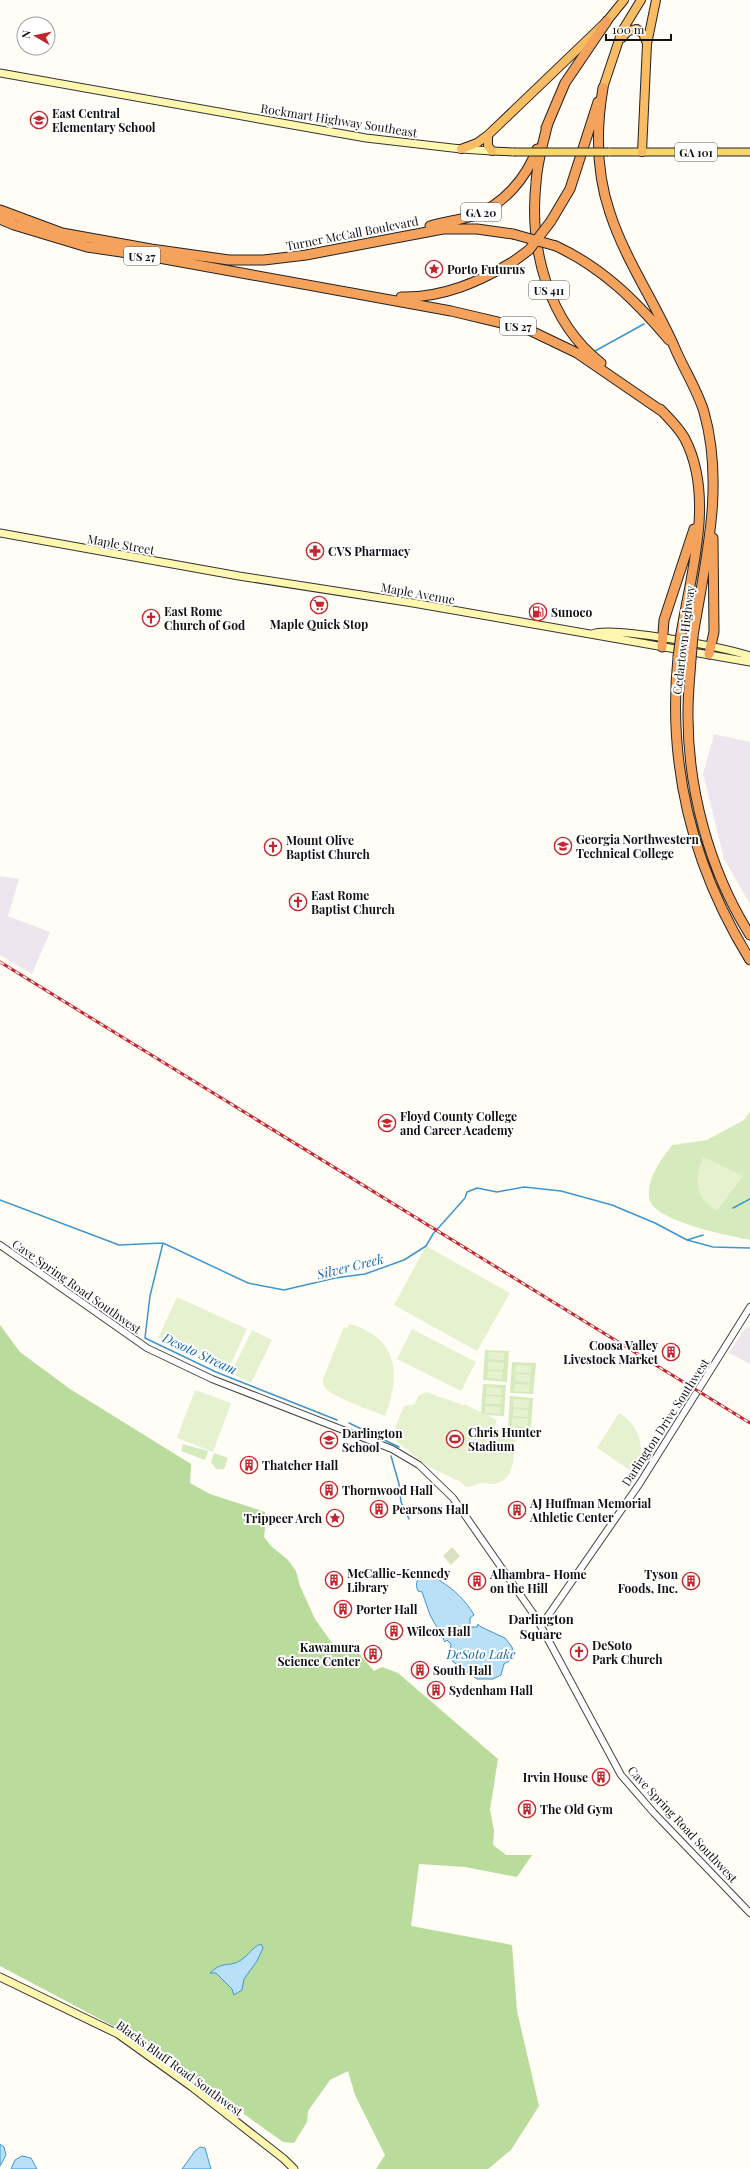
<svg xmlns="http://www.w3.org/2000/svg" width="750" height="2169" font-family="'Playfair Display',serif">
	<rect width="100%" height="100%" fill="#fffdf5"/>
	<path fill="#eee6ef" d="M714 734 750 742V904L724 859 703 774Z
		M0 876 19 879 8 916 50 932 32 974 0 955Z
		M746 1327 750 1329V1364L729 1353Z"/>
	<path fill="#d5ebbd" d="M750 1112V1240C730 1236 652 1221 649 1198 647 1178 661 1160 672 1145L707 1140 744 1120Z
		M485 1350 509 1351 507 1382 483 1380Z
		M512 1362 536 1363 533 1394 510 1393Z
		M483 1384 506 1385 504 1416 486 1415 481 1413Z
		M510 1396 533 1398 531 1429 508 1427Z
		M183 1444 208 1451 205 1460 181 1451Z
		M214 1453 228 1458 224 1469H216L211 1462Z"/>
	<path fill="#b9dc9c" d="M0 1325 20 1352 70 1389 191 1464 190 1483 210 1494 265 1512 266 1520 264 1537 271 1546 288 1560 296 1571 300 1586 315 1619 332 1643 355 1649 374 1671 382 1667 398 1673 498 1759 490 1810 494 1830 493 1845 506 1855H532L517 1877 465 1867 419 1864 411 1926 512 1945 517 2011 539 2106 511 2150 488 2169H376L385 2155 355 2095 348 2071 330 2080 308 2111 307 2122 294 2143 283 2142 145 2043 0 1966Z"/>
	<path fill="#d9e3c4" d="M452 1547 460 1556 451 1565 443 1556Z"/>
	<path fill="#e6f2cf" d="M703 1157 743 1176 717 1211C694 1197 695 1181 703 1157Z
		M426 1246 510 1293 477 1351 394 1305Z
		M177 1297 247 1329 228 1370 158 1338Z
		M350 1324C399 1339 401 1374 385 1416 372 1411 333 1397 325 1388 323 1385 323 1382 323 1379L344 1327 347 1328Z
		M412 1329 476 1362 461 1391 397 1359Z
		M252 1330 272 1340 251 1383 231 1373Z
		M489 1352 504 1353V1360L488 1359Z
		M488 1362 504 1363 503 1370 488 1369Z
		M516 1365 531 1366V1373L515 1372Z
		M488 1371 503 1372 502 1379 487 1378Z
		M515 1374 530 1375V1382L515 1381Z
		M515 1384 530 1385 529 1392 514 1391Z
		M487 1387 502 1388 501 1395 486 1394Z
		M195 1390 231 1403 213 1452 177 1438Z
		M426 1392 463 1405 464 1404 497 1420 494 1428 517 1441 513 1443C515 1459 514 1481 493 1484 489 1484 484 1482 481 1483 475 1484 473 1487 466 1487L461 1482 427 1466 396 1441 398 1431 395 1428 404 1406 415 1404 418 1396Z
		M486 1396 501 1397V1404H485Z
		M514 1399 529 1400 528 1408 513 1407Z
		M485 1406 501 1407 500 1414 485 1413Z
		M513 1409 528 1410V1417L513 1416Z
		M619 1413C639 1424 650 1453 631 1471L597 1448Z
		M512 1418 528 1419 527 1427 512 1426Z"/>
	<path fill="#b9e0f7" stroke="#3f96cf" d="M431 1571H435L439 1575 440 1581C454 1589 466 1601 474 1615L470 1618V1627H477L478 1624 481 1627 505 1638 512 1647 514 1658 504 1664 501 1675 493 1679H477L452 1661 450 1654 451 1644 447 1640 445 1642 430 1615 422 1592 418 1591C413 1581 421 1573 431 1571Z
		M261 1944 263 1948 257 1961 244 1979 242 1990 234 1995 232 1989 216 1973H210C223 1960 229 1968 241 1960 249 1955 252 1947 261 1944Z
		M0 2144 4 2147 6 2155 0 2166Z
		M200 2147 205 2148 211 2169H182L195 2151Z
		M22 2156 31 2158 37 2169H11L15 2160Z"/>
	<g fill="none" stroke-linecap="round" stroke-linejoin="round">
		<path stroke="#3f96cf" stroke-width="1.5" d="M595 351 644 324
			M0 1200 119 1245 163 1243 248 1283 284 1290 335 1278 365 1274 404 1260 426 1246 433 1234 465 1198 467 1192 477 1188 497 1192 524 1187 561 1191 612 1205 655 1223 687 1240 713 1247 750 1248
			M733 1208 750 1199
			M687 1240 703 1235
			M163 1243 150 1296 145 1338 216 1372 337 1420
			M349 1423 399 1447
			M391 1456 399 1484 401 1502 409 1519"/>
		<defs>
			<path id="tertiary" d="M0 1245 147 1348 212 1379 392 1449 419 1465 453 1498 537 1619 621 1775 654 1813 750 1913
				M541 1626 640 1483 750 1307"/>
			<path id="secondary" d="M0 73 366 138 461 149 492 151
				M0 533 239 576 413 603 750 662
				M592 634C611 625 726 648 750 656
				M0 1977 118 2034 192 2087 284 2159 294 2169"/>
			<path id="primary" d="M492 151 514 152
				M608 152H750"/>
			<path id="trunk" d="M622 38 628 31 637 29 643 34 647 43
				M603 88 622 31 641 0
				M488 135V146L492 151
				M461 149 477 143 488 135 607 21 624 0
				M642 152 647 44 656 0"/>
			<path id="motorway" d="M603 88C596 129 596 172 610 213 625 259 654 301 674 346 683 368 697 389 704 412 725 486 705 562 693 636
				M548 123C543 143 537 163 536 183 529 248 548 322 601 363
				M546 128 565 83 607 21
				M0 210 62 233 151 249 229 260H264L306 255 443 229H477L513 234
				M0 219 14 225 87 247 148 256 451 311 527 329 577 353 663 412
				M551 221 570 189 598 102
				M430 226C444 222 459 220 473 216 503 205 526 179 537 149
				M556 246C603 268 636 301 669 340
				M401 297C443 298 479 282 514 261
				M660 409C669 418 679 428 685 439 715 497 691 573 681 634
				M662 647 664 620 694 529
				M709 654 714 632 713 538
				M678 657C667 767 692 866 750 960
				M691 659C690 676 688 693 688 711 687 787 709 870 750 935"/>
		</defs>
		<use href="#tertiary" stroke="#444" stroke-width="8"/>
		<use href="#secondary" stroke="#333" stroke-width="9"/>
		<use href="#primary" stroke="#222" stroke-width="9"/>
		<use href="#trunk" stroke="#222" stroke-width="10"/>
		<use href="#motorway" stroke="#222" stroke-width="11"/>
		<use href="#tertiary" stroke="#fff" stroke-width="6"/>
		<use href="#secondary" stroke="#fff6b0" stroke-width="7"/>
		<use href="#primary" stroke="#f9d66b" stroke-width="7"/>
		<use href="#trunk" stroke="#f7bc64" stroke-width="8"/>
		<use href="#motorway" stroke="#f5a25d" stroke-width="9"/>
		<defs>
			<path id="rail" d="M0 962 750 1423"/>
		</defs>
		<use href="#rail" stroke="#c4262e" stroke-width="3"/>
		<use href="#rail" stroke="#fff" stroke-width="1.5" stroke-dasharray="4.5" stroke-linecap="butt"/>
		<defs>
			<path id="primary-bridge" d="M514 152H608"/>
			<path id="motorway-bridge" d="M513 234 556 246
				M514 261 529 250 551 221
				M678 657 681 634
				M691 659 693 636"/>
		</defs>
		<use href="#primary-bridge" stroke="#222" stroke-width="9" stroke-linecap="butt"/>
		<use href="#motorway-bridge" stroke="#222" stroke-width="11" stroke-linecap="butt"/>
		<use href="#primary-bridge" stroke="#f9d66b" stroke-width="7"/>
		<use href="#motorway-bridge" stroke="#f5a25d" stroke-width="9"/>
	</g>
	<defs>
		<symbol id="school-ring" viewBox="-11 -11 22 22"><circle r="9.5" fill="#fff" stroke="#c4262e" stroke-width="1.5"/><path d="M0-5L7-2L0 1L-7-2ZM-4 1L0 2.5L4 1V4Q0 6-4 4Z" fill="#c4262e"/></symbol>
		<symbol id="sight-ring" viewBox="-11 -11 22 22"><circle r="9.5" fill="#fff" stroke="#c4262e" stroke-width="1.5"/><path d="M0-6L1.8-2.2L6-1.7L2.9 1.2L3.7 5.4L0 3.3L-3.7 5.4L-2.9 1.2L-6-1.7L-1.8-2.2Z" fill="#c4262e"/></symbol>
		<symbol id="pharmacy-ring" viewBox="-11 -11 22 22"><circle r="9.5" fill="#fff" stroke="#c4262e" stroke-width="1.5"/><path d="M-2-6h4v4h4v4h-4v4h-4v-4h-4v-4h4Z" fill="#c4262e"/></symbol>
		<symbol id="supermarket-ring" viewBox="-11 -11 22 22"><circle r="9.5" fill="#fff" stroke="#c4262e" stroke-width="1.5"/><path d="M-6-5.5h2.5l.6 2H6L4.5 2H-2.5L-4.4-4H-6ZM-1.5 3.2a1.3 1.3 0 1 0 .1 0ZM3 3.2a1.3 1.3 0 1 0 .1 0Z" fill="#c4262e"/></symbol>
		<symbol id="fuel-ring" viewBox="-11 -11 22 22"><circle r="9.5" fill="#fff" stroke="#c4262e" stroke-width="1.5"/><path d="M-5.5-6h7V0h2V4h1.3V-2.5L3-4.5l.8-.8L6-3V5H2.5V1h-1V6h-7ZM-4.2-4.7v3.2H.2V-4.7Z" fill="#c4262e"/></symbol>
		<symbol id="church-ring" viewBox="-11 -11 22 22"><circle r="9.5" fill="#fff" stroke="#c4262e" stroke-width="1.5"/><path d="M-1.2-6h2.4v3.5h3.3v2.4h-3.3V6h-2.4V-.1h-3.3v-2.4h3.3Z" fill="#c4262e"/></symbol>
		<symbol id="university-ring" viewBox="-11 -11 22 22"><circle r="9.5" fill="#fff" stroke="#c4262e" stroke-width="1.5"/><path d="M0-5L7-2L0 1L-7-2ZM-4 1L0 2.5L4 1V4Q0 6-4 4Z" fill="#c4262e"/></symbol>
		<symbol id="building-ring" viewBox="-11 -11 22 22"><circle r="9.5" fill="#fff" stroke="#c4262e" stroke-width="1.5"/><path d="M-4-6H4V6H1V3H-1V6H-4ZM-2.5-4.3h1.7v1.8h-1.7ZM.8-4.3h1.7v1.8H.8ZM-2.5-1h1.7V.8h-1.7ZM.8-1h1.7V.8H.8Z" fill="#c4262e"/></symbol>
		<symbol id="stadium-ring" viewBox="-11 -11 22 22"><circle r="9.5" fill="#fff" stroke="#c4262e" stroke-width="1.5"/><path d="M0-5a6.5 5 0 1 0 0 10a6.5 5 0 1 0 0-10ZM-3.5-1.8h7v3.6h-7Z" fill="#c4262e"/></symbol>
	</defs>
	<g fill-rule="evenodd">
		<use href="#school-ring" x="29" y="110" width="20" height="20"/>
		<use href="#sight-ring" x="424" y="259" width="20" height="20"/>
		<use href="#pharmacy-ring" x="305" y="541" width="20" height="20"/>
		<use href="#supermarket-ring" x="309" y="595" width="20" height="20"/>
		<use href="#fuel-ring" x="528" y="602" width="20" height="20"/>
		<use href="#church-ring" x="141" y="608" width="20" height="20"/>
		<use href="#university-ring" x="553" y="836" width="20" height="20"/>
		<use href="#church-ring" x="263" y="837" width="20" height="20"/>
		<use href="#church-ring" x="288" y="892" width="20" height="20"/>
		<use href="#school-ring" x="377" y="1113" width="20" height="20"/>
		<use href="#building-ring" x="661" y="1342" width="20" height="20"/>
		<use href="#stadium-ring" x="445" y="1429" width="20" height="20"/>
		<use href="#school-ring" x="319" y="1430" width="20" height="20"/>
		<use href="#building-ring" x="239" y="1455" width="20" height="20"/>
		<use href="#building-ring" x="319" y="1480" width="20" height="20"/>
		<use href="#building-ring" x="369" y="1499" width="20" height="20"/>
		<use href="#building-ring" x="507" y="1500" width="20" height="20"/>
		<use href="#sight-ring" x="325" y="1508" width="20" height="20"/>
		<use href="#building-ring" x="324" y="1570" width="20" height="20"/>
		<use href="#building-ring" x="467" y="1571" width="20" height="20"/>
		<use href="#building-ring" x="681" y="1571" width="20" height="20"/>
		<use href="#building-ring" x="333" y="1599" width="20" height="20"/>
		<use href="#building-ring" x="384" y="1621" width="20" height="20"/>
		<use href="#church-ring" x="569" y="1642" width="20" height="20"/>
		<use href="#building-ring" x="363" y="1644" width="20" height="20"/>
		<use href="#building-ring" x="410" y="1660" width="20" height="20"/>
		<use href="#building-ring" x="426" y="1680" width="20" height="20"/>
		<use href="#building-ring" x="591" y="1767" width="20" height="20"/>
		<use href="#building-ring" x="517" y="1799" width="20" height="20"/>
	</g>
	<g text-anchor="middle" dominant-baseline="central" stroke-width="4" stroke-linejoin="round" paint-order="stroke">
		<g fill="#fff" stroke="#585858" stroke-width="1">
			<rect x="675" y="143" width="42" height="18" rx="3"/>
			<rect x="461" y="203" width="40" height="18" rx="3"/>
			<rect x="124" y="247" width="36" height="18" rx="3"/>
			<rect x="529" y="281" width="40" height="18" rx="3"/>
			<rect x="500" y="317" width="36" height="18" rx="3"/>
		</g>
		<g font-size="11" font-weight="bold" fill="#111">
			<text x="696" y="152">GA 101</text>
			<text x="481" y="212">GA 20</text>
			<text x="142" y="256">US 27</text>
			<text x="549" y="290">US 411</text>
			<text x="518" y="326">US 27</text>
		</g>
		<g font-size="12" font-weight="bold" fill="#111" stroke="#fff" text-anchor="start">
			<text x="52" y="113">East Central<tspan x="52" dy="14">Elementary School</tspan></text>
			<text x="447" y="269">Porto Futurus</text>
			<text x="328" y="551">CVS Pharmacy</text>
			<text x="164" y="611">East Rome<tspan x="164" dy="14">Church of God</tspan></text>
			<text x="551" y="612">Sunoco</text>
			<text x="319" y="624" text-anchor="middle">Maple Quick Stop</text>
			<text x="576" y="839">Georgia Northwestern<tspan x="576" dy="14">Technical College</tspan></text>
			<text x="286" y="840">Mount Olive<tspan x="286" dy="14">Baptist Church</tspan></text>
			<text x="311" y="895">East Rome<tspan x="311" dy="14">Baptist Church</tspan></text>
			<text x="400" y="1116">Floyd County College<tspan x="400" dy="14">and Career Academy</tspan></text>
			<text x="658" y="1345" text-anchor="end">Coosa Valley<tspan x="658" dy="14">Livestock Market</tspan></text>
			<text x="468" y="1432">Chris Hunter<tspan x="468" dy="14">Stadium</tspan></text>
			<text x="342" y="1433">Darlington<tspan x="342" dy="14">School</tspan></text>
			<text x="262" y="1465">Thatcher Hall</text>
			<text x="342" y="1490">Thornwood Hall</text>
			<text x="530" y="1503">AJ Huffman Memorial<tspan x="530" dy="14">Athletic Center</tspan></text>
			<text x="392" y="1509">Pearsons Hall</text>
			<text x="322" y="1518" text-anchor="end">Trippeer Arch</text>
			<text x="347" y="1573">McCallie-Kennedy<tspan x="347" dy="14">Library</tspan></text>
			<text x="490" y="1574">Alhambra- Home<tspan x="490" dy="14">on the Hill</tspan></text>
			<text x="678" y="1574" text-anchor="end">Tyson<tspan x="678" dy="14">Foods, Inc.</tspan></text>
			<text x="356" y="1609">Porter Hall</text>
			<text x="407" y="1631">Wilcox Hall</text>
			<text x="592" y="1645">DeSoto<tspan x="592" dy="14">Park Church</tspan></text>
			<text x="360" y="1647" text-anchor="end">Kawamura<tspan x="360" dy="14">Science Center</tspan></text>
			<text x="433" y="1670">South Hall</text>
			<text x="449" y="1690">Sydenham Hall</text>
			<text x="588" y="1777" text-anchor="end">Irvin House</text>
			<text x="540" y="1809">The Old Gym</text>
		</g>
		<g font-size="12" fill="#111" stroke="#fff">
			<text transform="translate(339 120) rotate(9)">Rockmart Highway Southeast</text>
			<text transform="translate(352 233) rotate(-11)">Turner McCall Boulevard</text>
			<text transform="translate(121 544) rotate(10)">Maple Street</text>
			<text transform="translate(418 593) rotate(10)">Maple Avenue</text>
			<text transform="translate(683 640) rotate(-83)">Cedartown Highway</text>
			<text transform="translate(77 1286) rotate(35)">Cave Spring Road Southwest</text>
			<text transform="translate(665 1422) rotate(-57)">Darlington Drive Southwest</text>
			<text transform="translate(683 1824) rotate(47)">Cave Spring Road Southwest</text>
			<text transform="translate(180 2068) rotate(36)">Blacks Bluff Road Southwest</text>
		</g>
		<g font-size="13" font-style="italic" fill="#1768a6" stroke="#fff">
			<text transform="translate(350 1266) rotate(-14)">Silver Creek</text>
			<text transform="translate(200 1353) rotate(25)">Desoto Stream</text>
			<text x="481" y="1653">DeSoto Lake</text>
		</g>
		<g font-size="13" font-weight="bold" fill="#111" stroke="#fff">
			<text x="541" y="1618">Darlington<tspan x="541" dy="15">Square</tspan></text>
		</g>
	</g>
	<g transform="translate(36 36) rotate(279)"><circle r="19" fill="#ffffff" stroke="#a0a0a0"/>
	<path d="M0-3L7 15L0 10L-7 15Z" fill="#c4262e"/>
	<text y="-6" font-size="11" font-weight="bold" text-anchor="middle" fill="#111111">N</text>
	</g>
	<path d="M606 34v6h65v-6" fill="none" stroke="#111111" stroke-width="2"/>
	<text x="612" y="34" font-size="12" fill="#111111" stroke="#ffffff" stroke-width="3" paint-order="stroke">100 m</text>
</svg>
